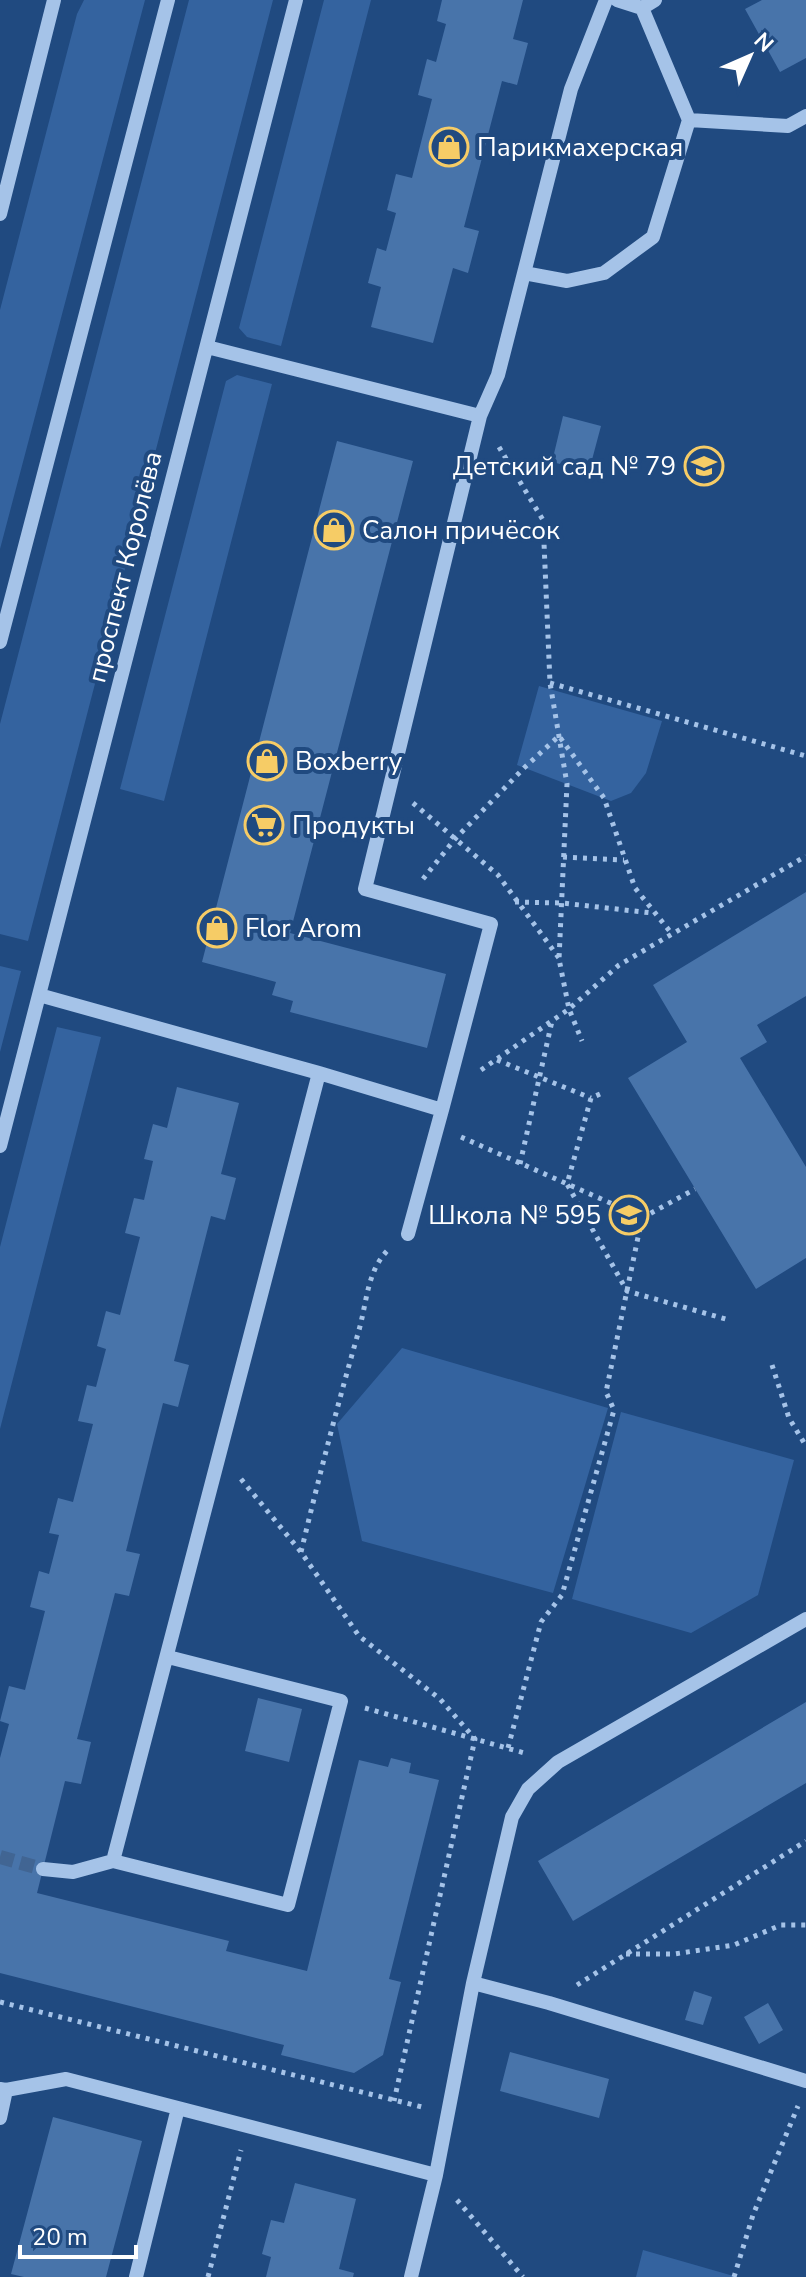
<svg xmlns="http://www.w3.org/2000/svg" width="806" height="2277" font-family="'Nunito Sans',sans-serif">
	<rect width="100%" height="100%" fill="#204a80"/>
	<path fill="#34639f" d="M84 0H145L0 549V310L77 14Z
		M189 0H273L28 941 0 934V724Z
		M324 0H371L281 346 247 337 239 328Z
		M237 375 272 384 164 801 120 789 226 381Z
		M539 686 662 721 646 773 631 793 611 801 517 765Z
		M0 966 21 971 0 1052Z
		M57 1027 101 1037 0 1429V1247Z
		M402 1348 608 1408 553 1593 362 1541 337 1424Z
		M621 1412 794 1460 758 1595 691 1633 572 1599Z
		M643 2250 737 2277H636Z"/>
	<path fill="#4874aa" d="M442 0H523L513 39 528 43 517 85 502 81 464 227 479 231 468 273 453 268 433 343 371 327 381 287 368 283 377 248 386 251 396 213 387 210 396 174 412 178 432 99 418 95 427 59 436 62 446 24 437 21Z
		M762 0H806V58L780 72 745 9Z
		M563 416 601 426 589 471 552 462Z
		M337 441 413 461 290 933 446 974 427 1048 290 1012 293 1001 272 995 276 982 202 962Z
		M806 892V996L757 1025 767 1042 740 1058 806 1167V1258L756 1289 628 1078 687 1042 653 985Z
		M177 1087 239 1103 221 1174 236 1178 225 1220 211 1216 174 1361 189 1365 178 1407 163 1403 126 1551 140 1554 129 1596 115 1593 77 1739 91 1742 81 1784 65 1781 37 1893 229 1941 226 1951 307 1971 359 1760 388 1767 391 1758 411 1763 409 1773 439 1780 389 1979 401 1982 383 2055 354 2073 281 2055 284 2045 0 1973V1758L9 1724 0 1721 9 1686 25 1690 45 1611 30 1607 39 1571 49 1574 59 1535 49 1533 58 1498 73 1502 93 1424 78 1421 87 1385 96 1387 106 1349 97 1346 106 1311 120 1315 140 1237 125 1233 134 1198 144 1200 153 1161 144 1159 153 1124 167 1128Z
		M258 1698 302 1709 289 1762 245 1751Z
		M806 1702V1783L573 1921 538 1861Z
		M694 1991 712 1997 703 2025 685 2020Z
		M768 2003 783 2030 759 2044 744 2017Z
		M510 2052 609 2079 599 2118 500 2091Z
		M53 2117 142 2141 106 2277H24L11 2274Z
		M295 2183 356 2199 339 2269 354 2273 353 2277H266L271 2257 262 2254 271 2220 284 2223Z"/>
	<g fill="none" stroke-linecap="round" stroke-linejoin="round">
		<path stroke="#416593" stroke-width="14" stroke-dasharray="14 7" stroke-linecap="butt" d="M0 1857 43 1869"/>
		<path stroke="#a5c3e8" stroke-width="5" stroke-dasharray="4 6" stroke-linecap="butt" d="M499 447 543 520 550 683 567 784 559 959 569 1009 582 1041
			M550 683 806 756
			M413 803 498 875 559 958
			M563 857 624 860
			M423 879 455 839 524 768 559 736 604 798 635 888 672 934
			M515 902 562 903 652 913
			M497 1060 591 1098
			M481 1070 569 1009 619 965 806 856
			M600 1094 591 1098 567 1184 627 1291 729 1320
			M461 1137 642 1217
			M520 1164 552 1021
			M642 1218 695 1189
			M772 1365 789 1418 806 1446
			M241 1479 301 1552 359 1636 440 1699 475 1739 394 2101
			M301 1552C319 1477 338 1403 359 1330 367 1302 367 1270 389 1249
			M365 1708 528 1754
			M508 1748 541 1622 562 1595 614 1410 606 1392 642 1218
			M626 1954H674L734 1945 781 1925H806
			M577 1985 806 1841
			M0 2002 422 2107
			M457 2200 523 2277
			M208 2277 241 2150
			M734 2277 753 2215 798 2106"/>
		<path stroke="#a5c3e8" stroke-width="14" d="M617 0 642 8 655 0
			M689 120 788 126 806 116
			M0 214 54 0
			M524 273 567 281 604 273 653 237 689 120 642 8
			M480 416 498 375 571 89 606 0
			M0 642 168 0
			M39 995 319 1073 442 1110 491 924 365 889 480 416 207 347
			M0 1146 296 0
			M408 1234 442 1110
			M113 1861 319 1073
			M43 1869 73 1872 113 1861 288 1905 341 1701 168 1657
			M473 1983 549 2003 806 2081
			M0 2089 6 2090 0 2118
			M6 2090 66 2079 436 2175
			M136 2277 178 2108
			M411 2277 436 2175 473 1983 512 1817 528 1789 558 1762 806 1619"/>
	</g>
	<defs>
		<symbol id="shop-ring" viewBox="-11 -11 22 22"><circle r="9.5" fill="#204a80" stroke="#f6cc66" stroke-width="1.5"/><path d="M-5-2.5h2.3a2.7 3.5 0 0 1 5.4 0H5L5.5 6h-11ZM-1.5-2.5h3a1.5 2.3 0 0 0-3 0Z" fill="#f6cc66"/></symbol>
		<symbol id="school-ring" viewBox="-11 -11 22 22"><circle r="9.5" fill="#204a80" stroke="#f6cc66" stroke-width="1.5"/><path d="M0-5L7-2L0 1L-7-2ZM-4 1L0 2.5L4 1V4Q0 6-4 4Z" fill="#f6cc66"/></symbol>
		<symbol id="supermarket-ring" viewBox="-11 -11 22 22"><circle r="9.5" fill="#204a80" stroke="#f6cc66" stroke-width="1.5"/><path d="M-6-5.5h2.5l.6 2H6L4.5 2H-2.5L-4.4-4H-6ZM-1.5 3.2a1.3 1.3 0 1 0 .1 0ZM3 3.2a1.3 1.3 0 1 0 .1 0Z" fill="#f6cc66"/></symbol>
	</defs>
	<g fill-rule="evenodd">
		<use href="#shop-ring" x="427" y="125" width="44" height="44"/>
		<use href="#school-ring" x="682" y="444" width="44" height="44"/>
		<use href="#shop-ring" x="312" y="508" width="44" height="44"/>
		<use href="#shop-ring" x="245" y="739" width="44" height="44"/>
		<use href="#supermarket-ring" x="242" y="803" width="44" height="44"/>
		<use href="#shop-ring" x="195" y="906" width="44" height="44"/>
		<use href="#school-ring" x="607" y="1193" width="44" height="44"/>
	</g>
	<g text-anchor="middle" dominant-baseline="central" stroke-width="8" stroke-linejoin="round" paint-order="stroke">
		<g font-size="26" fill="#fff" stroke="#204a80" text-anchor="start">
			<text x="477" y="147">Парикмахерская</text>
			<text x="676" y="466" text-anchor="end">Детский сад № 79</text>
			<text x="362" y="530">Салон причёсок</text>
			<text x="295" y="761">Boxberry</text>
			<text x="292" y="825">Продукты</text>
			<text x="245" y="928">Flor Arom</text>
			<text x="601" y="1215" text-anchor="end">Школа № 595</text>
		</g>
		<g font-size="26" fill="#fff" stroke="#204a80">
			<text transform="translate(125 567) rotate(-76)">проспект Королёва</text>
		</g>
	</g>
	<g transform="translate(750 56) rotate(45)" stroke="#204a80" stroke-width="6" paint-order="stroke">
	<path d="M0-6L14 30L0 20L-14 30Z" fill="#ffffff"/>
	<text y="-12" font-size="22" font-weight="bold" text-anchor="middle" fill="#ffffff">N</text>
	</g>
	<path d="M20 2245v12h116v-12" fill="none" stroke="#ffffff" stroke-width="4"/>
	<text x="32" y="2245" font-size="24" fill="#ffffff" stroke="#204a80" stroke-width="6" paint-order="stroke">20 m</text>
</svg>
